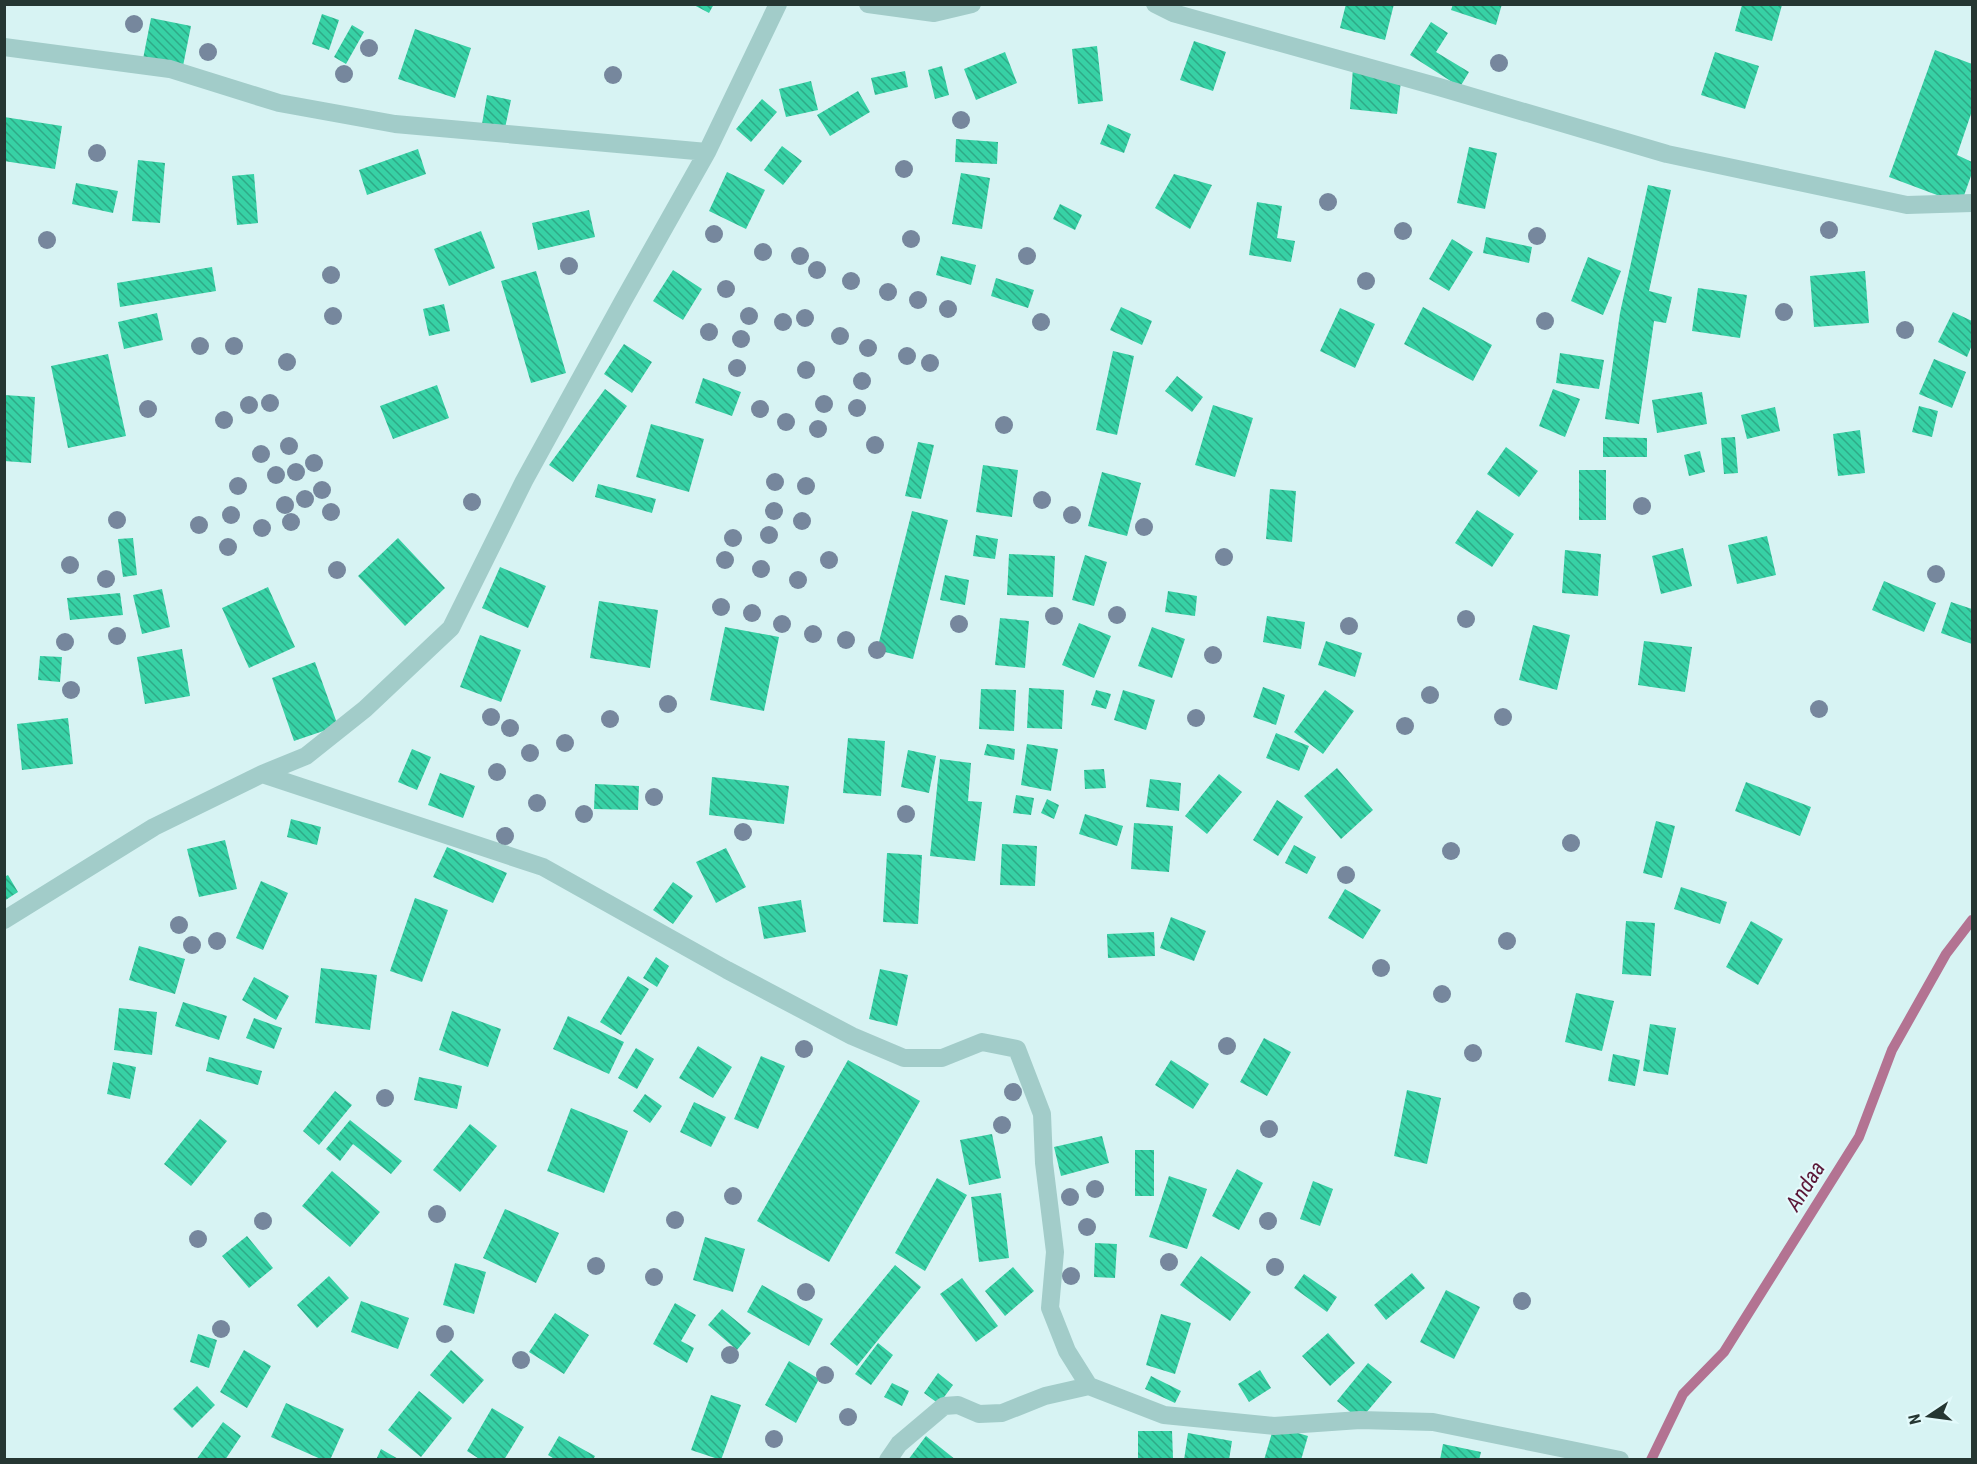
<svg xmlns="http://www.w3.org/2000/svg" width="1977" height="1464" font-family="'Roboto Condensed',sans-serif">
	<defs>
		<pattern id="building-back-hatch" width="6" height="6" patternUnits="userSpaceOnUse" patternTransform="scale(1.5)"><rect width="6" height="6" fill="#37d1a5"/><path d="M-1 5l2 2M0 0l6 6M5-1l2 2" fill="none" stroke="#2eaa87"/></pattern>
	</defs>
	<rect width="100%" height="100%" fill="#d7f3f3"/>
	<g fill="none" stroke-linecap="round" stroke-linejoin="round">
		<path stroke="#b37392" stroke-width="10" d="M1651 1460 1683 1394 1724 1352 1859 1137 1892 1050 1946 954 1972 920"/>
	</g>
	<path fill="url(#building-back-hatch)" d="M692 4H714L709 13Z
		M1346 4H1394L1385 40 1340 28Z
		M1453 4H1502L1496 25 1451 10Z
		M1742 5H1782L1772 41 1735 31Z
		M322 14 339 20 329 50 312 44Z
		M151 18 191 26 183 66 143 59Z
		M1431 22 1448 33 1436 52 1469 72 1460 87 1410 55Z
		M352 25 364 32 346 64 334 57Z
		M415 29 471 48 455 98 398 79Z
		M1194 41 1226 52 1213 91 1180 80Z
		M1097 46 1103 101 1078 104 1072 49Z
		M1935 50 1972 64V111L1957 155 1972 162V173L1961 204 1889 177Z
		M1005 52 1017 83 976 100 964 69Z
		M1715 52 1759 66 1745 109 1701 95Z
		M942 66 949 95 935 99 928 70Z
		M1353 68 1402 73 1397 114 1350 109Z
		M905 71 908 87 875 95 871 78Z
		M811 81 818 110 786 117 779 89Z
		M858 91 870 112 830 136 817 115Z
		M487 95 511 100 505 128 482 124Z
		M762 99 777 112 751 142 736 129Z
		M4 117 62 126 55 169 4 161Z
		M1108 124 1131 134 1124 153 1100 144Z
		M956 139 998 142 997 164 955 162Z
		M782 146 802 161 783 185 764 170Z
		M1469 147 1497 153 1485 209 1457 203Z
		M418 149 426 174 367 195 359 170Z
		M138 160 165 163 160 223 132 221Z
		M727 172 765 190 746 229 709 211Z
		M961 173 990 178 982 229 952 224Z
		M254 174 258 223 237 225 232 176Z
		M1174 174 1212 185 1190 229 1155 208Z
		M76 183 118 191 113 213 72 204Z
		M1648 185 1671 190 1649 291 1672 297 1666 323 1654 321 1639 424 1605 419 1620 313Z
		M1257 202 1282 206 1277 238 1295 241 1291 262 1249 255Z
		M1060 204 1082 215 1075 230 1053 219Z
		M589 210 595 237 538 250 532 223Z
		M481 231 495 268 449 286 434 249Z
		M1486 237 1532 247 1529 263 1483 253Z
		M1452 239 1473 252 1449 291 1429 279Z
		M941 256 976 265 971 285 936 275Z
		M1588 257 1621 271 1603 315 1571 301Z
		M212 267 216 291 120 307 117 283Z
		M673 270 702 289 683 320 653 301Z
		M536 271 566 373 531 383 501 281Z
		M1865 271 1869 323 1814 327 1810 276Z
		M996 278 1034 290 1028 308 991 296Z
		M1698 288 1747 295 1740 338 1692 331Z
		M444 304 450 331 429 336 423 309Z
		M1121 307 1152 321 1142 345 1110 330Z
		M1423 307 1492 345 1473 381 1404 344Z
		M1340 308 1375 324 1355 368 1320 351Z
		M1953 312 1972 321V345L1967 357 1938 342Z
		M157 313 163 340 124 349 118 322Z
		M624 344 652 362 632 393 604 374Z
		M1113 351 1134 356 1117 435 1096 430Z
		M1560 353 1604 360 1599 389 1556 383Z
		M108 354 126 436 68 448 51 366Z
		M1934 359 1966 372 1952 408 1919 394Z
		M1177 376 1203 397 1192 412 1165 391Z
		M703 378 741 392 732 416 695 403Z
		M437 385 449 418 393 439 380 406Z
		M605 389 627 406 573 482 549 465Z
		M1553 389 1580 399 1565 437 1539 426Z
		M1702 392 1707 424 1657 433 1652 400Z
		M4 395 35 397 31 463 4 461Z
		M1213 405 1253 418 1235 477 1195 465Z
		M1919 406 1938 411 1932 437 1912 432Z
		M1775 407 1780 431 1747 439 1741 415Z
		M651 424 704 439 689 492 636 477Z
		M1860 430 1865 473 1838 476 1833 434Z
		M1603 437 1647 438V457H1603Z
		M1735 437 1738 473 1724 474 1721 438Z
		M918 442 934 445 921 499 905 496Z
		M1506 447 1538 471 1519 497 1487 474Z
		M1700 451 1705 472 1689 476 1684 455Z
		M983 465 1018 470 1012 517 976 512Z
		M1579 470H1606V520H1579Z
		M1102 472 1141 483 1127 536 1088 526Z
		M598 484 656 499 652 513 595 497Z
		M1270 489 1296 491 1292 542 1266 539Z
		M1477 510 1514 534 1492 567 1455 543Z
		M912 511 948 520 913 659 877 650Z
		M976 535 998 539 995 559 973 556Z
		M1767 536 1776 575 1737 584 1728 545Z
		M133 538 137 575 123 577 118 539Z
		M398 538 445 588 405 626 358 576Z
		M1683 548 1692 586 1661 594 1652 556Z
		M1565 550 1601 554 1598 596 1562 593Z
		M1009 554 1055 556 1053 597 1007 595Z
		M1085 555 1107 562 1094 606 1072 600Z
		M500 567 546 586 528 628 482 608Z
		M945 575 969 580 965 605 940 600Z
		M1884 581 1936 603 1924 632 1872 610Z
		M268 587 295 647 249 668 222 608Z
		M162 589 170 627 142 634 133 595Z
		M1168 591 1197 596 1195 616 1165 612Z
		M120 593 123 615 70 620 67 598Z
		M599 601 658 610 650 668 590 658Z
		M1951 602 1972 609V644L1941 633Z
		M1267 616 1305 622 1301 649 1263 642Z
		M1000 618 1029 621 1025 668 995 665Z
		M1079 623 1111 636 1094 678 1062 665Z
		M1533 625 1570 635 1557 690 1519 680Z
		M725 627 779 637 764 711 710 700Z
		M1152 627 1185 639 1172 678 1138 666Z
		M480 635 521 650 501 702 460 687Z
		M1326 641 1362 653 1355 677 1318 665Z
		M1644 641 1692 647 1685 692 1638 685Z
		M182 649 190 696 145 704 137 657Z
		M40 656 62 657 60 682 38 680Z
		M315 662 338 726 294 741 272 678Z
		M1263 687 1285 695 1276 725 1253 717Z
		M1029 688 1064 690 1062 729 1027 728Z
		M981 689 1016 690 1014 731 979 729Z
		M1096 690 1111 694 1106 709 1091 705Z
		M1123 690 1155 700 1146 730 1114 720Z
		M1325 690 1354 711 1323 754 1294 732Z
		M68 718 73 764 22 770 17 724Z
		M1276 733 1309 746 1299 771 1266 758Z
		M848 738 885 741 881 796 843 793Z
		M987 744 1015 749 1014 760 984 755Z
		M1027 744 1058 749 1051 791 1021 785Z
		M412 749 431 757 417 790 398 782Z
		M908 750 936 756 929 793 901 787Z
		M940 759 971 763 968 801 982 802 975 861 930 856Z
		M1337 768 1373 810 1341 839 1304 796Z
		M1104 769 1106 788 1085 789 1084 770Z
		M440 773 475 786 463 818 428 805Z
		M1219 774 1242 792 1207 834 1185 816Z
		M712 777 789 786 784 824 709 815Z
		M1150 779 1181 783 1179 811 1146 807Z
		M1746 782 1811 807 1800 836 1735 811Z
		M595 784 639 786 638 810 594 809Z
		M1016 795 1034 798 1031 815 1013 813Z
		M1047 799 1059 805 1054 819 1041 813Z
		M1277 800 1303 817 1278 856 1253 840Z
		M1085 814 1123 826 1117 846 1079 834Z
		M291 819 321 827 317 845 287 837Z
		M1656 821 1675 826 1662 878 1643 873Z
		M1134 823 1173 826 1169 872 1131 869Z
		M225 840 237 889 199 897 187 849Z
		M1002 844 1037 846 1035 886 1000 885Z
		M1294 845 1316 857 1307 874 1285 863Z
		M447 847 507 873 493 903 433 877Z
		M726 848 746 887 716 903 696 862Z
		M887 853 922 855 918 924 883 922Z
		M8 875 18 892 4 901V877Z
		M261 881 288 893 263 950 236 938Z
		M673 882 693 896 673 924 653 910Z
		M1681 887 1727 902 1720 924 1674 909Z
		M1345 889 1381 910 1363 939 1328 918Z
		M415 898 448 910 422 982 390 971Z
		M801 900 806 932 764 939 758 907Z
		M1171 917 1206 931 1194 961 1160 948Z
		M1626 921 1655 923 1651 976 1622 974Z
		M1751 921 1783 939 1758 985 1726 967Z
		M1154 932 1155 956 1108 958 1107 934Z
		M139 946 185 959 175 994 129 980Z
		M656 957 669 966 657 987 643 978Z
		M321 968 377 975 370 1030 315 1023Z
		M880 969 908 975 897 1026 869 1019Z
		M628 976 649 989 621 1035 600 1022Z
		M254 977 289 996 276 1020 242 1000Z
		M1576 993 1614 1001 1602 1051 1565 1042Z
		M183 1002 227 1016 219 1040 175 1026Z
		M119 1008 157 1012 152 1055 114 1050Z
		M452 1011 501 1029 488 1067 439 1050Z
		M568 1016 624 1042 609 1074 553 1049Z
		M254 1018 282 1028 274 1049 246 1038Z
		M1650 1024 1676 1028 1668 1075 1643 1071Z
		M1264 1038 1291 1052 1267 1096 1240 1082Z
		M698 1046 732 1067 713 1098 679 1078Z
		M636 1048 654 1059 637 1089 618 1078Z
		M1613 1054 1640 1060 1635 1086 1608 1081Z
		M761 1056 785 1066 758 1129 734 1119Z
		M209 1057 262 1071 258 1085 206 1071Z
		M848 1060 920 1101 829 1262 757 1221Z
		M1171 1060 1209 1084 1193 1109 1155 1085Z
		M113 1062 136 1067 130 1099 107 1094Z
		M419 1077 462 1086 457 1109 414 1100Z
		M1407 1090 1441 1098 1427 1164 1394 1156Z
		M335 1091 352 1105 319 1145 303 1131Z
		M645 1094 662 1106 650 1123 633 1111Z
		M694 1102 726 1117 711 1147 680 1132Z
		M571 1108 628 1131 604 1193 547 1171Z
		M200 1119 227 1141 191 1186 164 1164Z
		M350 1120 402 1161 391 1174 353 1144 340 1161 326 1149Z
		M470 1124 497 1146 460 1192 433 1170Z
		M992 1134 1001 1178 969 1185 960 1140Z
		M1102 1136 1109 1163 1061 1176 1054 1147Z
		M1135 1150H1154V1196H1135Z
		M1237 1169 1263 1183 1239 1230 1212 1216Z
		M332 1171 380 1212 350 1247 302 1206Z
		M1169 1176 1207 1189 1187 1249 1149 1237Z
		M937 1178 967 1195 925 1271 895 1253Z
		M1313 1181 1333 1189 1320 1226 1300 1219Z
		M1001 1193 1009 1258 979 1262 971 1197Z
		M505 1209 559 1233 536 1283 483 1258Z
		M247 1236 273 1268 249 1288 222 1256Z
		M705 1237 745 1249 733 1292 693 1280Z
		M1095 1243 1117 1244 1115 1278 1094 1277Z
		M1201 1256 1251 1292 1230 1321 1180 1285Z
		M455 1263 486 1272 474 1314 443 1305Z
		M895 1265 921 1287 857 1366 830 1344Z
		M1013 1267 1034 1291 1005 1316 985 1291Z
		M1412 1273 1425 1288 1386 1320 1374 1305Z
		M1304 1274 1337 1297 1327 1312 1294 1288Z
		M329 1276 349 1298 317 1328 297 1305Z
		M962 1278 998 1326 976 1342 940 1294Z
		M762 1285 823 1319 809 1346 747 1312Z
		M1446 1290 1480 1307 1454 1359 1420 1342Z
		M361 1301 409 1318 398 1349 351 1332Z
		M675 1303 696 1315 681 1341 694 1348 687 1363 653 1344Z
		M722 1309 751 1333 737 1350 708 1325Z
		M555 1313 589 1335 564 1374 529 1352Z
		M1161 1314 1191 1323 1175 1374 1146 1365Z
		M1328 1333 1355 1363 1330 1386 1302 1356Z
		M198 1334 217 1340 209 1368 190 1362Z
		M878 1343 893 1355 871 1385 855 1374Z
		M244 1350 271 1366 247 1408 220 1392Z
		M451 1350 484 1380 463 1404 430 1375Z
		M789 1361 819 1379 796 1423 765 1405Z
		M1368 1363 1392 1382 1360 1420 1337 1401Z
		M1260 1370 1271 1388 1249 1402 1238 1384Z
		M938 1373 953 1385 939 1404 924 1393Z
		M1151 1376 1181 1391 1175 1403 1145 1389Z
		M892 1383 909 1391 902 1406 884 1397Z
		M197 1386 215 1405 192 1428 173 1409Z
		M419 1391 452 1418 421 1457 388 1430Z
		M711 1395 741 1405 721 1460 691 1450Z
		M286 1403 344 1429 330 1460H323L271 1437Z
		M492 1408 524 1427 504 1460H481L467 1451Z
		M223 1422 241 1436 225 1460H196Z
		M1274 1426 1308 1436 1301 1460H1264Z
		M1138 1431H1172L1173 1458H1138Z
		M1188 1433 1232 1441 1229 1460H1184Z
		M559 1436 595 1456 593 1460H556L548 1455Z
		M926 1436 956 1460H908Z
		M1443 1444 1481 1452 1479 1460H1440Z
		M381 1449 400 1460H376Z"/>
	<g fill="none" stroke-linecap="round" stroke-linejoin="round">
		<path stroke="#a2ccc9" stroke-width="18" d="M868 4 934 13 972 4
			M1155 4 1173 13 1439 87 1667 154 1907 205 1972 203
			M4 47 170 69 279 103 395 124 707 152
			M262 774 543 867 727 970 852 1036 904 1058H942L982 1042 1017 1049 1042 1114 1044 1163 1055 1252 1050 1308 1067 1351 1089 1386
			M4 920 154 827 262 774 306 756 365 709 451 628 524 481 623 301 707 152 778 4
			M888 1460 899 1444 944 1406 958 1405 979 1414 1002 1413 1045 1396 1089 1386 1164 1415 1274 1426 1360 1420 1433 1422 1620 1460"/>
	</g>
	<g fill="#76879d">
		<circle cx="134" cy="24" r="9"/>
		<circle cx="369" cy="48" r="9"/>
		<circle cx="208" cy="52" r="9"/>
		<circle cx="1499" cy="63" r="9"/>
		<circle cx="344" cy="74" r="9"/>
		<circle cx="613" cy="75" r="9"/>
		<circle cx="961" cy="120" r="9"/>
		<circle cx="97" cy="153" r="9"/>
		<circle cx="904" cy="169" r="9"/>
		<circle cx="1328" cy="202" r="9"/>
		<circle cx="1829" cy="230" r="9"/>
		<circle cx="1403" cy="231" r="9"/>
		<circle cx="714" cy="234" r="9"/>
		<circle cx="1537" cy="236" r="9"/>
		<circle cx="911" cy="239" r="9"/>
		<circle cx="47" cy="240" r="9"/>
		<circle cx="763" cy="252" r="9"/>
		<circle cx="800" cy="256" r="9"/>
		<circle cx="1027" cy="256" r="9"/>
		<circle cx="569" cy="266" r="9"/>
		<circle cx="817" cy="270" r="9"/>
		<circle cx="331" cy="275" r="9"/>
		<circle cx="851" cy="281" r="9"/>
		<circle cx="1366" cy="281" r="9"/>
		<circle cx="726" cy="289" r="9"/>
		<circle cx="888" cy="292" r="9"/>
		<circle cx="918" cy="300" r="9"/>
		<circle cx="948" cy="309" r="9"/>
		<circle cx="1784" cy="312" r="9"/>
		<circle cx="333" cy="316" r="9"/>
		<circle cx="749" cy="316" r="9"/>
		<circle cx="805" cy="318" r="9"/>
		<circle cx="1545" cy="321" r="9"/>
		<circle cx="783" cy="322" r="9"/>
		<circle cx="1041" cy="322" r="9"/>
		<circle cx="1905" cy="330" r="9"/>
		<circle cx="709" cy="332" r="9"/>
		<circle cx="840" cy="336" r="9"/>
		<circle cx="741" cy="339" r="9"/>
		<circle cx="200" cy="346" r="9"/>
		<circle cx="234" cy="346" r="9"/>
		<circle cx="868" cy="348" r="9"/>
		<circle cx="907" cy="356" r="9"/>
		<circle cx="287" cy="362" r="9"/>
		<circle cx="930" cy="363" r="9"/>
		<circle cx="737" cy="368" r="9"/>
		<circle cx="806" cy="370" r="9"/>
		<circle cx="862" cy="381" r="9"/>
		<circle cx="270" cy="403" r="9"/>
		<circle cx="824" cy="404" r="9"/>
		<circle cx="249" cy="405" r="9"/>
		<circle cx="857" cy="408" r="9"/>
		<circle cx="148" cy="409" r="9"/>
		<circle cx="760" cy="409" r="9"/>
		<circle cx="224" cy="420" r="9"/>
		<circle cx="786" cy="422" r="9"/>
		<circle cx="1004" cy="425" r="9"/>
		<circle cx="818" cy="429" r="9"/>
		<circle cx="875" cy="445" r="9"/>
		<circle cx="289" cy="446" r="9"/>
		<circle cx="261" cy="454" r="9"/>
		<circle cx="314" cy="463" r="9"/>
		<circle cx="296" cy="472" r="9"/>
		<circle cx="276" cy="475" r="9"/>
		<circle cx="775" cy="482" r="9"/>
		<circle cx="238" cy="486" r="9"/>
		<circle cx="806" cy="486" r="9"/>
		<circle cx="322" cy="490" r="9"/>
		<circle cx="305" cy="499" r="9"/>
		<circle cx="1042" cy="500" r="9"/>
		<circle cx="472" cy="502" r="9"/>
		<circle cx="285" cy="505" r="9"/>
		<circle cx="1642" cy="506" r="9"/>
		<circle cx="774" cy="511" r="9"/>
		<circle cx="331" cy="512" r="9"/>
		<circle cx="231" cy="515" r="9"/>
		<circle cx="1072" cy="515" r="9"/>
		<circle cx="117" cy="520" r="9"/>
		<circle cx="802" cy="521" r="9"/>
		<circle cx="291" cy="522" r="9"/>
		<circle cx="199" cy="525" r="9"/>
		<circle cx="1144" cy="527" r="9"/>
		<circle cx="262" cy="528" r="9"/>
		<circle cx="769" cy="535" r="9"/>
		<circle cx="733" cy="538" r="9"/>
		<circle cx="228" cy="547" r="9"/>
		<circle cx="1224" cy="557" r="9"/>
		<circle cx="725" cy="560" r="9"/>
		<circle cx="829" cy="560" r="9"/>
		<circle cx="70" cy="565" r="9"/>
		<circle cx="761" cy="569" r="9"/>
		<circle cx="337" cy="570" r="9"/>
		<circle cx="1936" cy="574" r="9"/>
		<circle cx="106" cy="579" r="9"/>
		<circle cx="798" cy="580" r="9"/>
		<circle cx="721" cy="607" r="9"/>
		<circle cx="752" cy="613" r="9"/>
		<circle cx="1117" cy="615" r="9"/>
		<circle cx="1054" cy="616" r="9"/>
		<circle cx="1466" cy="619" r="9"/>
		<circle cx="782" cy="624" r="9"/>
		<circle cx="959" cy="624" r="9"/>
		<circle cx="1349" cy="626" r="9"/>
		<circle cx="813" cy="634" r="9"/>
		<circle cx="117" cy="636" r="9"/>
		<circle cx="846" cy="640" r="9"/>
		<circle cx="65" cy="642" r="9"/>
		<circle cx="877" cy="650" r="9"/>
		<circle cx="1213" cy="655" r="9"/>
		<circle cx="71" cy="690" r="9"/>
		<circle cx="1430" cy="695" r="9"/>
		<circle cx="668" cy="704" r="9"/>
		<circle cx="1819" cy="709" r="9"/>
		<circle cx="491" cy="717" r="9"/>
		<circle cx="1503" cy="717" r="9"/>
		<circle cx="1196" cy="718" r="9"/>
		<circle cx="610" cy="719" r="9"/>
		<circle cx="1405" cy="726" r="9"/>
		<circle cx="510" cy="728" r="9"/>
		<circle cx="565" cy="743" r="9"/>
		<circle cx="530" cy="753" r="9"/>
		<circle cx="497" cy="772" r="9"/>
		<circle cx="654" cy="797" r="9"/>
		<circle cx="537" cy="803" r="9"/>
		<circle cx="584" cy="814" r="9"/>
		<circle cx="906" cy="814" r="9"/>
		<circle cx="743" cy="832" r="9"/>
		<circle cx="505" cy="836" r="9"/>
		<circle cx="1571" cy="843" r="9"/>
		<circle cx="1451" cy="851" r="9"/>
		<circle cx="1346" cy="875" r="9"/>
		<circle cx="179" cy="925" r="9"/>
		<circle cx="217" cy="941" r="9"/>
		<circle cx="1507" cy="941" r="9"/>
		<circle cx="192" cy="945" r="9"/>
		<circle cx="1381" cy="968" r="9"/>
		<circle cx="1442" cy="994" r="9"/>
		<circle cx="1227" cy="1046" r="9"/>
		<circle cx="804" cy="1049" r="9"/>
		<circle cx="1473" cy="1053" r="9"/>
		<circle cx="1013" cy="1092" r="9"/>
		<circle cx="385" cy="1098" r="9"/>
		<circle cx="1002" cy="1125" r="9"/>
		<circle cx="1269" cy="1129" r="9"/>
		<circle cx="1095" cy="1189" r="9"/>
		<circle cx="733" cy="1196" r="9"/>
		<circle cx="1070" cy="1197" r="9"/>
		<circle cx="437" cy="1214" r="9"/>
		<circle cx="675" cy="1220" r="9"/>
		<circle cx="263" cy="1221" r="9"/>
		<circle cx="1268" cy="1221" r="9"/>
		<circle cx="1087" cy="1227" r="9"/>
		<circle cx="198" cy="1239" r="9"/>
		<circle cx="1169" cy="1262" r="9"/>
		<circle cx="596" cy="1266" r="9"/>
		<circle cx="1275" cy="1267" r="9"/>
		<circle cx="1071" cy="1276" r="9"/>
		<circle cx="654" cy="1277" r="9"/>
		<circle cx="806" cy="1292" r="9"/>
		<circle cx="1522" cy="1301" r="9"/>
		<circle cx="221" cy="1329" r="9"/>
		<circle cx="445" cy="1334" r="9"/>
		<circle cx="730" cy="1355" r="9"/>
		<circle cx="521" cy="1360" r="9"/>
		<circle cx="825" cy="1375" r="9"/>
		<circle cx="848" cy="1417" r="9"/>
		<circle cx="774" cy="1439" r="9"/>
	</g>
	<g text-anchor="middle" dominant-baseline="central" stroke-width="4.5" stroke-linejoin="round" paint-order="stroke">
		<g font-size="22" font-style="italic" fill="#5b1737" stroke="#e3fafb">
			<text transform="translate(1805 1186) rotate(-58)">Andaa</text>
		</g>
	</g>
	<rect width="1977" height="1464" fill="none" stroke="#253632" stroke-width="12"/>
	<g transform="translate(1929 1416) rotate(257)" stroke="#e3fafb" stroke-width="4.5" paint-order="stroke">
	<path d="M0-4.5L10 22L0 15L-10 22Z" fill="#253632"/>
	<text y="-9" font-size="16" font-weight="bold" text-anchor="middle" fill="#253632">N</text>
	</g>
</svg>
